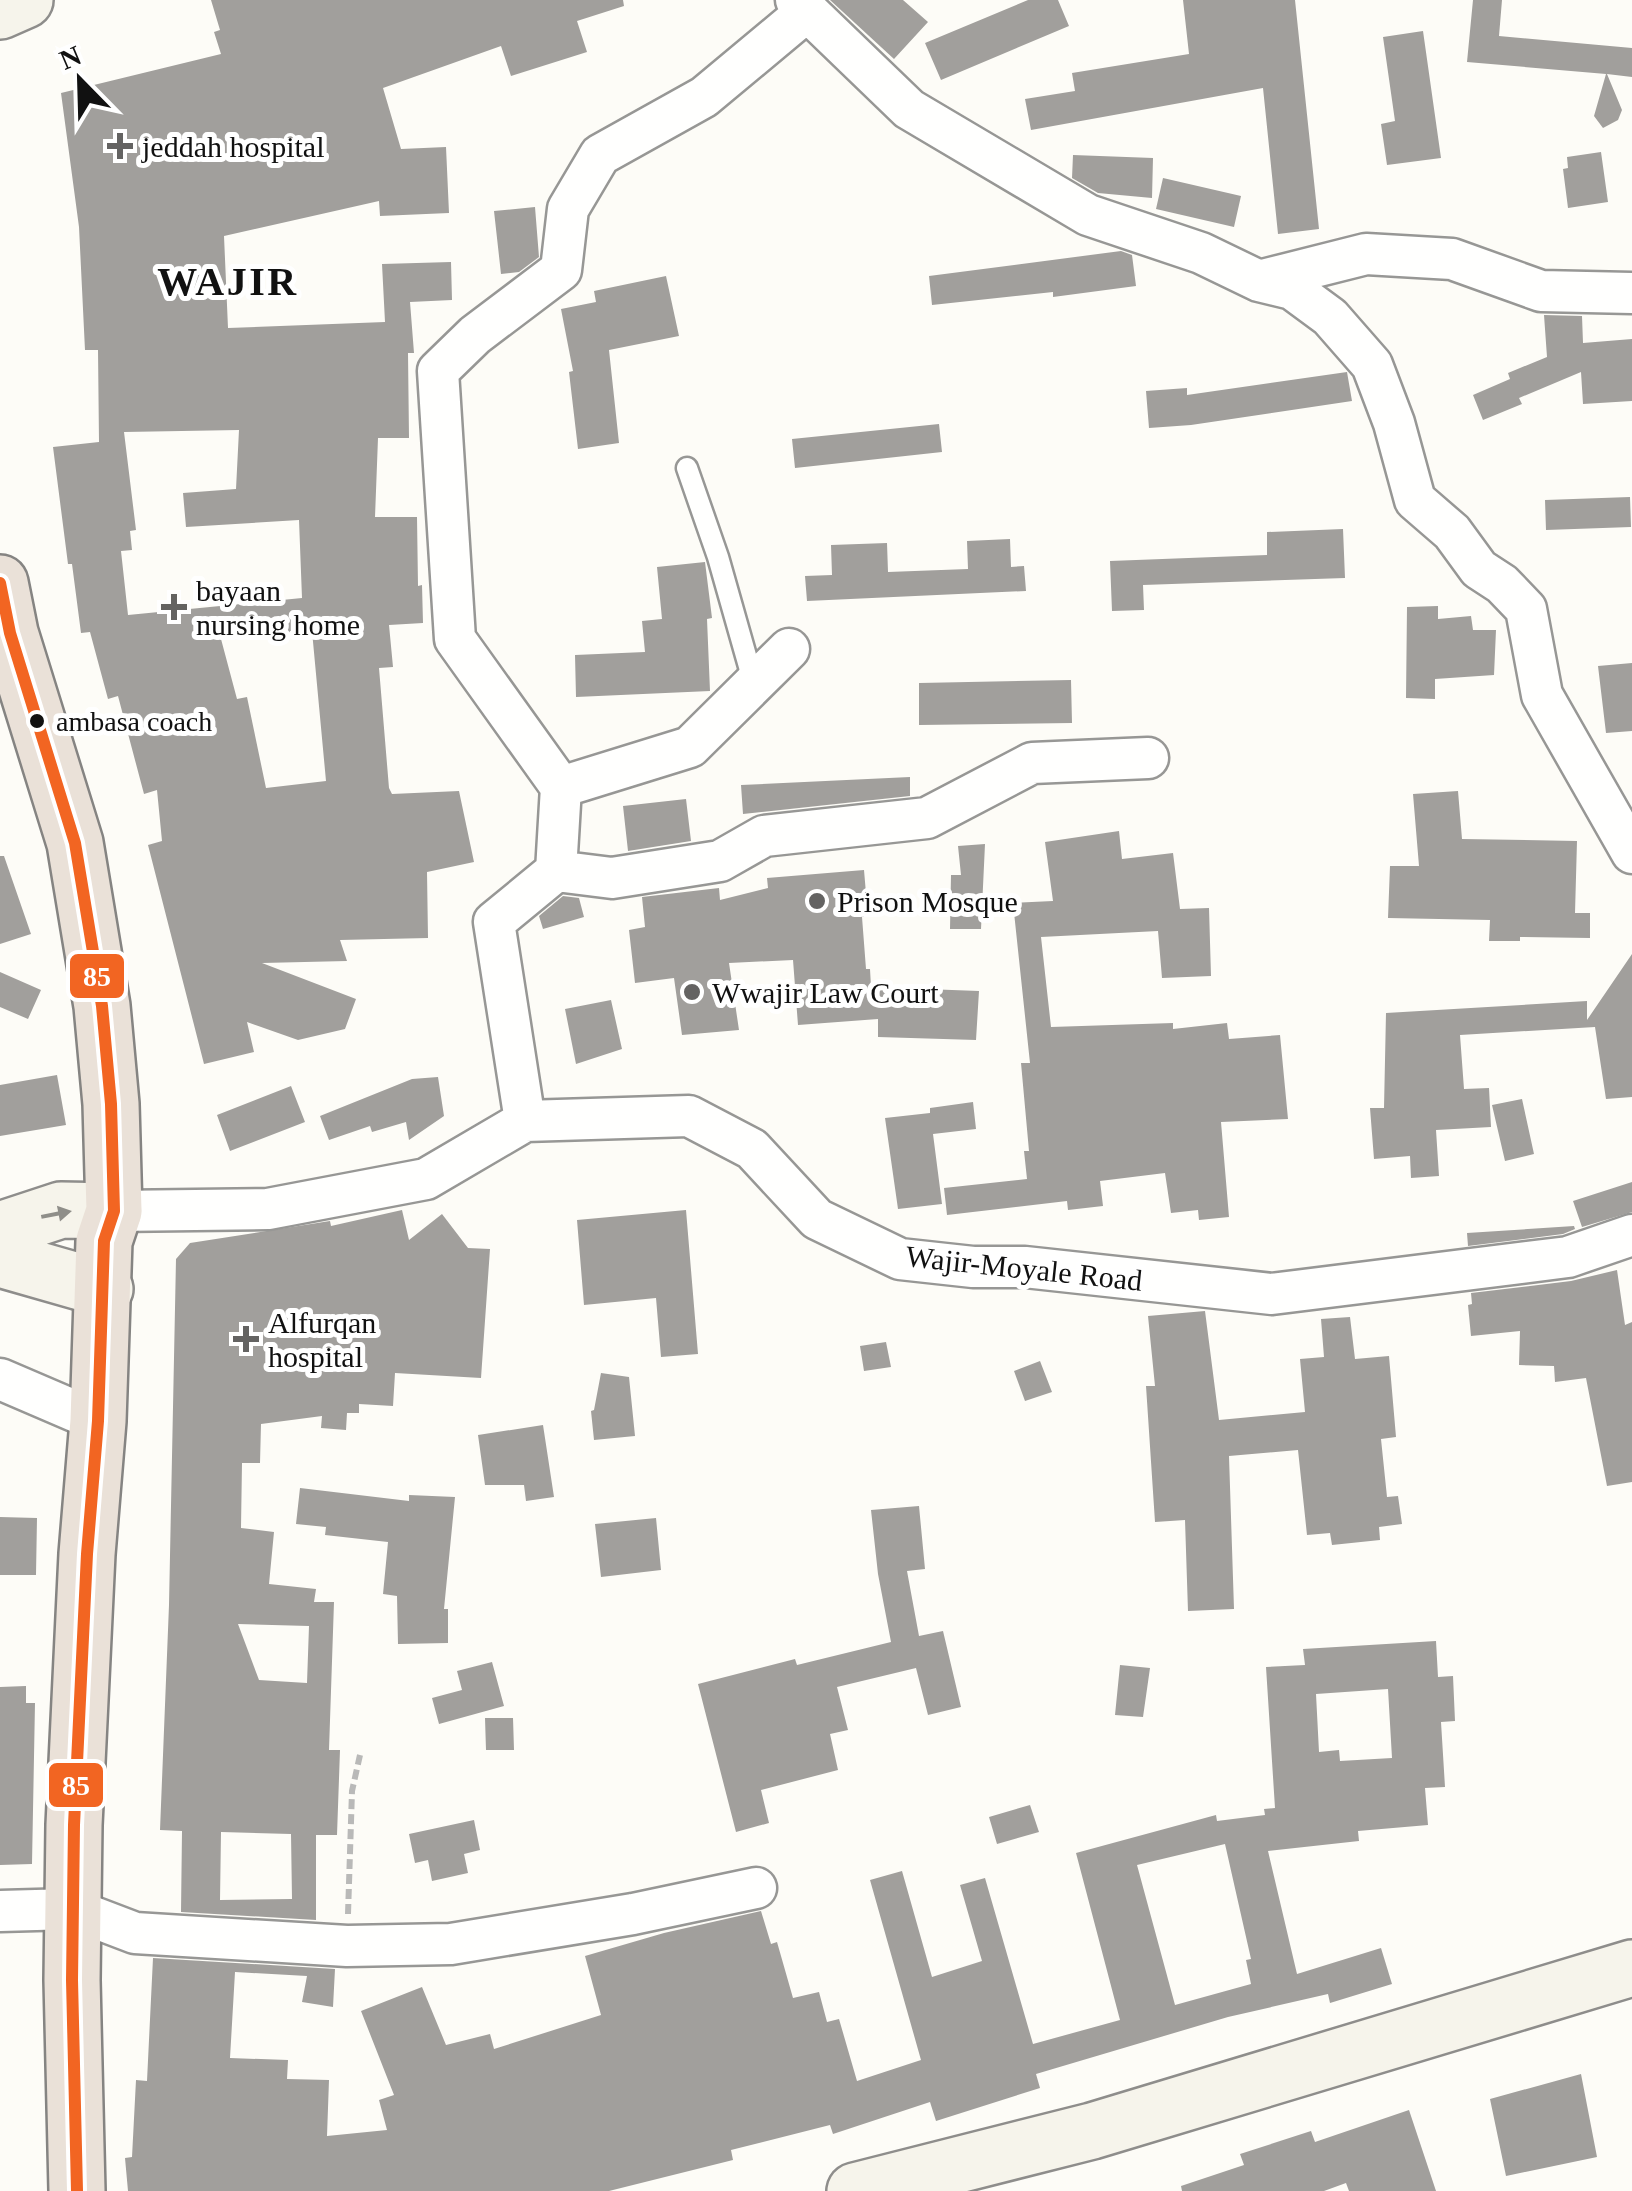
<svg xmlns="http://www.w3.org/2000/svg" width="1632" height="2191" font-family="Georgia,serif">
	<rect width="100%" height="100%" fill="#fdfcf7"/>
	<path fill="#a19f9c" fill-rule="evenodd" d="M211 0H623L624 6 577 21 587 52 511 76 501 46 383 88 401 149 446 147 449 213 380 216 379 201 224 236 228 328 385 322 382 264 451 262 452 300 410 302 414 353H408L409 438H378L375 517H417L418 586 422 585 423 623 389 625 393 667 379 668 389 788 392 794 459 791 474 862 427 872 428 938 340 940 347 961 262 963 356 999 345 1029 298 1040 247 1022 254 1052 204 1064 148 845 162 841 157 790 144 794 118 696 108 699 90 632 81 633 72 564H68L53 447 99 442 98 350H85L79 227 61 93 221 54 214 32 220 30ZM239 430 236 489 183 493 186 527 299 520 302 598 128 615 121 551 132 550 130 531 136 530 124 432ZM312 631 326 781 266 788 247 697 237 699 221 639Z
		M830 0H903L928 22 894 59Z
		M1028 0H1058L1069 26 941 80 925 43Z
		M1183 0H1295L1319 229 1278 234 1263 88 1031 130 1025 99 1075 91 1072 73 1189 54Z
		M1473 0H1502L1499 36 1632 48V77L1607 74 1622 110 1618 120 1603 128 1594 116 1606 74 1467 62Z
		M1423 31 1441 158 1387 165 1381 124 1395 121 1383 37Z
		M1601 152 1608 202 1568 208 1563 169 1568 168 1567 157Z
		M1073 155 1153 158 1152 198 1098 193 1072 178Z
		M1163 178 1241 196 1234 227 1156 209Z
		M535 207 539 257 519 272 501 274 494 211Z
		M1121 251 1132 255 1136 286 1053 297V292L932 305 929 276Z
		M666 276 679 336 609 350 619 443 578 449 569 372 573 371 561 309 596 302 594 291Z
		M1544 315 1582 316 1583 343 1632 339V401L1583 404 1581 372 1519 398 1522 404 1483 420 1473 395 1510 379 1508 373 1547 357Z
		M1347 372 1352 401 1191 425 1149 428 1146 391 1187 388V395Z
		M939 424 942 452 795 468 792 439Z
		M1630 497 1631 527 1546 530 1545 500Z
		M1343 529 1345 578 1143 585 1144 610 1112 611 1110 561 1267 555V532Z
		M1010 539 1011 567 1024 566 1026 591 807 601 805 576 832 575 831 545 887 543 888 572 968 569 967 541Z
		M705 562 712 618 707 619 710 691 576 697 575 655 645 652 642 621 662 619 657 567Z
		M1438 606V619L1471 616 1473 630H1496L1494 675 1435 679V699L1406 698 1407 607Z
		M1632 663V731L1606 733 1598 666Z
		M1071 680 1072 723 919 725V683Z
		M910 777V796L743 814 741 785Z
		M1458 791 1462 839 1577 841 1575 913H1590V938L1520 937V941H1489L1490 920 1388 918 1390 866H1419L1413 794Z
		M686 799 691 841 628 851 623 806Z
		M1119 831 1122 859 1173 853 1180 909 1209 908 1211 976 1162 978 1158 931 1041 937 1051 1027 1173 1023V1029L1227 1023 1229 1039 1280 1035 1288 1119 1221 1122 1229 1217 1199 1220 1198 1210 1171 1213 1165 1173 1100 1181 1103 1206 1068 1210 1067 1201 947 1215 944 1188 1027 1179 1024 1151H1029L1021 1063H1030L1013 903 1053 901 1045 842Z
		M985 844 981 929H950L951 875H961L958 846Z
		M0 856H4L31 934 0 944Z
		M864 870 868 917H862L866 969H870L871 987 979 991 976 1040 878 1037V1019L798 1025 793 960 729 963 739 1030 682 1035 674 978 635 983 629 930 645 927 642 897 719 888 720 900 768 888 767 878Z
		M563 896 579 898 584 917 543 929 539 916Z
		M1632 954V1097L1606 1099 1595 1027 1460 1035 1464 1089 1489 1088 1491 1127 1436 1130 1439 1176 1411 1178 1410 1156 1374 1159 1370 1108H1384L1386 1013 1587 1001V1020Z
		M0 972 41 990 28 1019 0 1007Z
		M611 1000 622 1049 576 1064 565 1009Z
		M57 1075 66 1125 0 1136V1085Z
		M438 1077 444 1116 409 1140 406 1122 372 1132 370 1126 329 1140 320 1116 412 1079Z
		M291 1086 305 1122 230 1151 217 1115Z
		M1522 1099 1534 1154 1505 1161 1492 1105Z
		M973 1102 976 1129 933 1134 942 1204 898 1209 885 1118 930 1113V1108Z
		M1632 1182V1212L1582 1227 1573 1201Z
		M402 1210 409 1240 442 1214 468 1248 490 1249 481 1378 395 1373 393 1406 359 1404V1413H347L346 1430 321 1428 322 1416 261 1424 260 1463H242L241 1528 274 1532 269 1584 316 1589 314 1602H334L329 1750H340L337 1835H316V1920L181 1912 182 1831 160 1830 169 1605 176 1259 190 1243 330 1221 331 1226ZM238 1624 309 1626 307 1683 259 1680ZM221 1832 291 1834 292 1899 220 1900Z
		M686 1210 698 1354 661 1357 656 1298 584 1305 577 1220Z
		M1574 1226 1575 1229 1563 1234 1468 1246 1467 1233Z
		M1617 1270 1625 1325 1632 1322V1482L1607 1486 1586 1378 1555 1382 1554 1366 1519 1365 1520 1331 1471 1336 1468 1305 1472 1304 1471 1293 1571 1281Z
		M1205 1311 1219 1420 1305 1412 1300 1359 1324 1357 1321 1319 1350 1317 1355 1359 1389 1356 1396 1437 1381 1439 1387 1497 1398 1496 1402 1524 1379 1527 1380 1540 1332 1545 1330 1533 1307 1535 1298 1450 1229 1456 1234 1609 1188 1611 1185 1520 1155 1522 1146 1386H1155L1148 1316Z
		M886 1342 891 1367 864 1371 860 1346Z
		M1040 1361 1052 1392 1025 1401 1014 1371Z
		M601 1373 629 1377 635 1436 594 1440 591 1411 594 1410Z
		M543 1425 554 1497 526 1501 524 1485H485L478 1435Z
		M300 1488 409 1501V1495L455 1497 444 1609H448V1643L398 1644 397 1596 383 1594 388 1542 325 1535 326 1527 296 1524Z
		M919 1506 925 1569 907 1571 919 1636 943 1631 961 1707 928 1715 916 1668 837 1687 848 1730 830 1734 838 1770 761 1790 769 1823 736 1832 698 1684 795 1659 797 1665 891 1642 878 1574 871 1510Z
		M0 1517 37 1518 36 1575H0Z
		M656 1518 661 1570 601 1577 595 1524Z
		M1436 1641 1438 1677 1453 1676 1455 1721 1441 1722 1445 1787 1425 1788 1428 1825 1358 1831 1359 1841 1268 1851 1297 1974 1381 1948 1392 1984 1330 2003 1328 1994 1228 2017 1036 2074 1040 2088 936 2121 930 2102 833 2134 830 2125 731 2150 733 2160 609 2191H128L125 2158 132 2157 136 2080 147 2081 153 1958 335 1969 333 2007 302 2002 307 1976 235 1972 230 2058 288 2060 287 2079 329 2080 327 2136 387 2130 379 2100 394 2095 361 2011 422 1987 446 2045 490 2034 494 2049 601 2015 585 1956 664 1933 761 1911 771 1944 777 1942 793 1998 819 1992 827 2022 839 2019 857 2081 921 2060 870 1880 902 1871 932 1977 982 1961 960 1885 985 1878 1033 2044 1120 2020 1076 1853 1216 1815 1217 1821 1265 1815 1264 1809 1275 1808 1266 1667 1305 1665 1303 1649ZM1388 1689 1392 1758 1340 1761 1339 1750 1319 1752 1316 1694ZM1225 1844 1251 1959 1246 1960 1251 1984 1175 2005 1137 1865Z
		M492 1662 504 1706 439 1724 432 1698 462 1690 457 1671Z
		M1120 1665 1150 1668 1143 1717 1115 1715Z
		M26 1686V1703H35L32 1864 0 1865V1687Z
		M485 1718H513L514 1750H486Z
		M1030 1805 1039 1832 997 1844 989 1817Z
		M474 1820 480 1850 464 1854 468 1873 432 1881 428 1860 415 1863 409 1834Z
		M1581 2074 1597 2157 1506 2176 1490 2099Z
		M1409 2110 1436 2191H1349L1346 2183 1324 2191H1182L1181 2186 1244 2165 1240 2154 1311 2131 1315 2142Z"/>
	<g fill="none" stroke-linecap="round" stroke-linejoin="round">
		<defs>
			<path id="lane" d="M687 468 718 557 754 684"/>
			<path id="street" d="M796 0 909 109 1088 215 1201 253 1259 281 1292 289 1330 317 1372 365 1394 423 1415 500 1452 532 1479 569 1502 584 1526 609 1542 695 1632 853
				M1259 281 1366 254 1452 259 1541 291 1632 293
				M561 787 690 747 789 649
				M556 871 612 878 720 861 764 836 927 818 1032 763 1148 758
				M525 1121 494 922 556 871 561 787 455 639 438 371 475 335 561 270 568 209 600 155 704 97 806 12
				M114 1211 268 1209 426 1179 525 1121 689 1116 752 1149 817 1219 900 1259 973 1267H1025L1272 1294 1568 1257 1632 1235
				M0 1379 98 1421
				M0 1911 72 1909 135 1933 347 1946 451 1944 633 1914 756 1888"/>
			<path id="secondary" d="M0 11 25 0
				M0 1230 61 1210 114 1211
				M0 1259 105 1289
				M855 2191 1092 2131 1632 1968"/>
			<path id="highway" d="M0 583 10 633 75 843 102 1006 111 1104 114 1211 104 1241 98 1421 87 1554 74 1825 72 1980 77 2191"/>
		</defs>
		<use href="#lane" stroke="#979795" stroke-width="25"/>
		<use href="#street" stroke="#979795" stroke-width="45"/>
		<use href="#secondary" stroke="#8e8d8b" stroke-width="60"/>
		<use href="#highway" stroke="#858482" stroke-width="60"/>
		<path stroke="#b9b9b8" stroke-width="6" stroke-dasharray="10 5" stroke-linecap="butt" d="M348 1914 352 1791 360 1755"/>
		<use href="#lane" stroke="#fffffe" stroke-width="20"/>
		<use href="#street" stroke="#fffffe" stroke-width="40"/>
		<use href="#secondary" stroke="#f6f4eb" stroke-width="55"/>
		<use href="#highway" stroke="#eae1d8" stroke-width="55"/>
		<defs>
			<path id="bus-1" d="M0 583 10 633 75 843 102 1006 111 1104 114 1211 104 1241 98 1421 87 1554 74 1825 72 1980 77 2191"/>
		</defs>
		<use href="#bus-1" stroke="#fff" stroke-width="20"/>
		<use href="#bus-1" stroke="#f26522" stroke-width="12"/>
	</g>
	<defs><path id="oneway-solid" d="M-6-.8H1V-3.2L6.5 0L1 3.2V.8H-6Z" transform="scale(2.5)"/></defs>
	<use fill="#8f8e89" href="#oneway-solid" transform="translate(56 1214) rotate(-11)"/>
	<g fill="#646362" stroke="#fff" stroke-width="4">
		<path d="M115 131h10v10h10v10h-10v10h-10v-10h-10v-10h10z"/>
		<path d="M169 592h10v10h10v10h-10v10h-10v-10h-10v-10h10z"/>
		<circle cx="817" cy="901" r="10"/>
		<circle cx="692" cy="992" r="10"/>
		<path d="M241 1324h10v10h10v10h-10v10h-10v-10h-10v-10h10z"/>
	</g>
	<circle fill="#111" stroke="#fff" stroke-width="4" cx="37" cy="721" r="9"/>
	<g text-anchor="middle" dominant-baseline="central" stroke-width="10" stroke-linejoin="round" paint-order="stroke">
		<g font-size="28" fill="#111" stroke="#fff" text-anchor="start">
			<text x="56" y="721">ambasa coach</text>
		</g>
		<g font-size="30" fill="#111" stroke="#fff" text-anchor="start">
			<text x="142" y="146">jeddah hospital</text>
			<text x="196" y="590">bayaan<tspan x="196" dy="34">nursing home</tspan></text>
			<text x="837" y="901">Prison Mosque</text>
			<text x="712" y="992">Wwajir Law Court</text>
			<text x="268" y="1322">Alfurqan<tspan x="268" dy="34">hospital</tspan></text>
		</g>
		<g font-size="30" fill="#111" stroke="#fff">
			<text transform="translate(1024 1268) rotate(6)">Wajir-Moyale Road</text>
		</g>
		<g font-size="40" font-weight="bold" letter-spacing="2.5" fill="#111" stroke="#fff">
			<text x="228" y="281">WAJIR</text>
		</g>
	</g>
	<g stroke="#fff" stroke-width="4">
		<rect x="68" y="952" width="58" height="48" rx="10" fill="#f26522"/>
		<rect x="47" y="1761" width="58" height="48" rx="10" fill="#f26522"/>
	</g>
	<g font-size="28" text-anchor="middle" font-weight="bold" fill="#fff">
		<text x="97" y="986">85</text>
		<text x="76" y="1795">85</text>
	</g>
	<g transform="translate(80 80) rotate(337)" stroke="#ffffff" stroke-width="8" paint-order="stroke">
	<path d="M0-8L18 38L0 25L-18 38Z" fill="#111111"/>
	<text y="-15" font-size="28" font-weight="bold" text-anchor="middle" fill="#111111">N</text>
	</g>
</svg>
